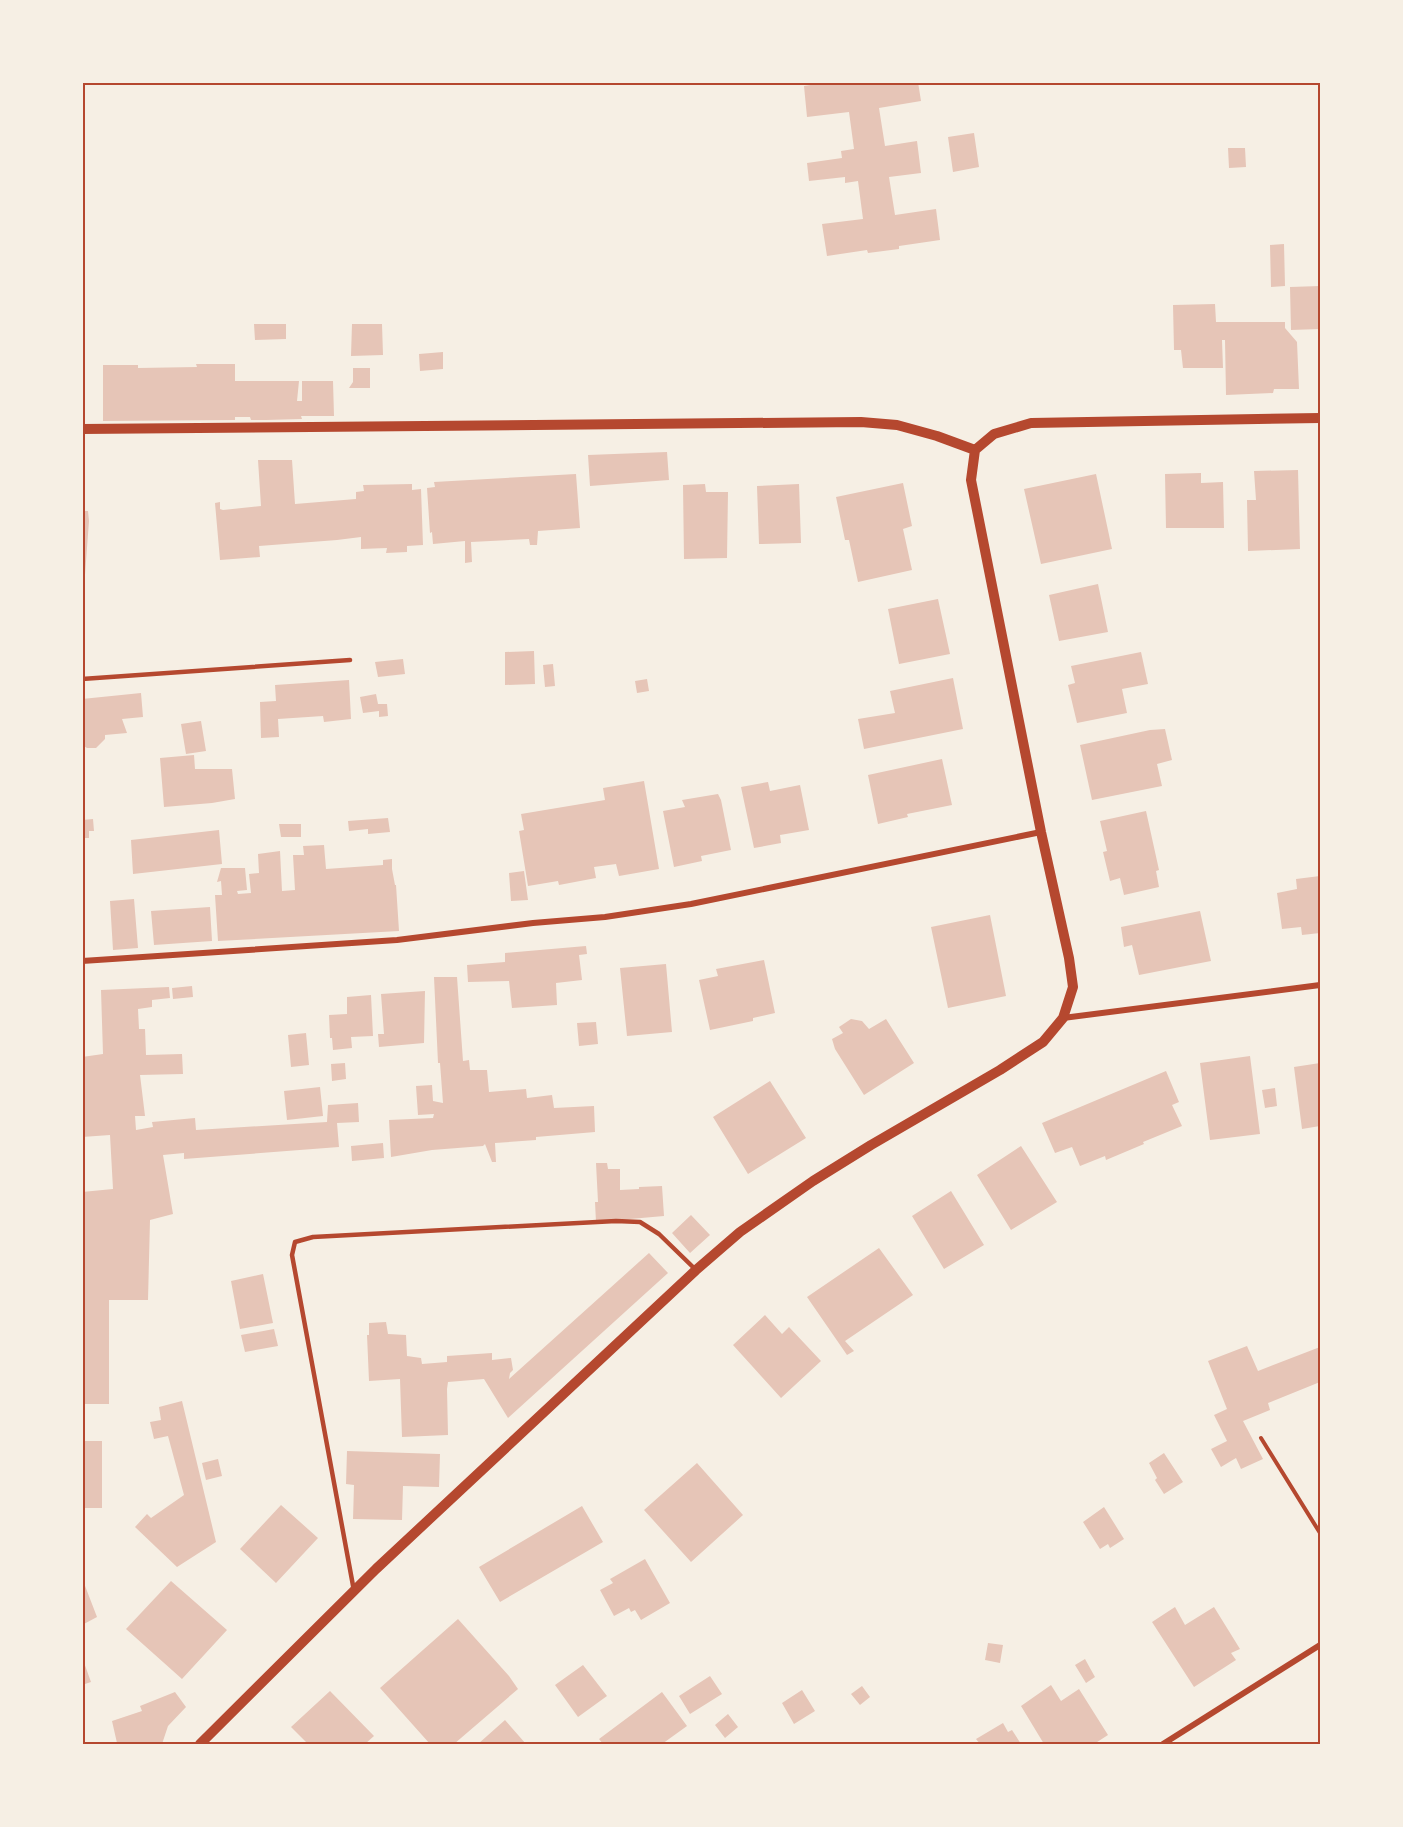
<svg xmlns="http://www.w3.org/2000/svg" width="1403" height="1827" font-family="'PT Sans',sans-serif">
	<rect width="100%" height="100%" fill="#f6efe4"/>
	<path fill="#e6c5b7" d="M830 82H918L921 101 879 108 885 146 917 141 921 173 889 177 895 215 936 209 940 240 899 246V249L868 253 867 250 827 256 822 224 863 219 858 181 845 183V177L809 181 807 163 842 158 841 151 854 149 849 112 807 117 804 86Z
		M974 133 979 167 953 172 948 137Z
		M1228 148H1245L1246 167 1229 168Z
		M1284 244 1285 286 1271 287 1270 245Z
		M1320 286V329L1291 330 1290 287Z
		M1215 304 1216 322H1285V328L1297 342 1299 389H1274L1273 393 1226 395 1225 340H1222L1223 368H1183L1181 350H1174L1173 305Z
		M254 324H286V339L255 340Z
		M352 324H382L383 355 351 356Z
		M443 352V369L420 371 419 354Z
		M196 364H235V381H299L297 401H302V381H333L334 416H301L302 419 266 420H251L250 417H235V420L103 421V365H138V368L197 367Z
		M353 368H370V388H349L353 382Z
		M667 452 669 480 590 486 588 455Z
		M258 460H292L295 504 356 499V492L364 491 363 485 412 484V490L421 489 423 545 407 546V552L386 553 387 548 361 549V537L337 540 259 546 260 557 220 560 215 503 220 502V509L223 510 261 506Z
		M1298 470 1300 549 1248 551 1247 500H1256L1254 471Z
		M1201 473V483L1223 482 1224 528H1166L1165 474Z
		M576 474 580 528 538 531 537 545H530L529 539 471 542 472 562 465 563V541L433 544 432 532 430 533 427 488 435 487 434 482Z
		M1096 474 1112 549 1041 564 1024 489Z
		M903 483 912 526 903 529 912 570 858 582 849 540H845L836 497Z
		M705 484 706 492H728L727 558 684 559 683 485Z
		M799 484 801 543 759 544 757 486Z
		M82 511H88L89 521 84 588H82Z
		M1098 584 1108 632 1059 641 1049 595Z
		M938 599 950 654 899 664 888 609Z
		M534 651 535 684 505 685V652Z
		M1141 652 1148 684 1122 689 1127 713 1077 723 1068 685 1075 683 1071 666Z
		M403 659 405 674 378 677 375 662Z
		M553 664 555 686 545 687 543 665Z
		M953 678 963 729 864 749 858 719 895 713 890 691Z
		M647 679 649 691 637 693 635 681Z
		M349 680 351 719 324 722 323 716 278 719 279 737 261 738 260 702 276 701 275 685Z
		M141 693 143 717 122 719 127 733 105 735V739L96 748H87L82 745V699Z
		M376 694 378 704H387L388 716 379 717V711L363 713 360 697Z
		M201 721 206 751 186 754 181 724Z
		M1165 729 1172 760 1157 764 1162 786 1092 800 1080 745 1150 730Z
		M194 755 195 769H232L235 799 212 803 164 807 160 758Z
		M942 759 952 805 907 814 908 817 878 824 868 775Z
		M644 781 659 869 619 876 616 864 594 867 596 878 559 885 558 881 528 886 519 831 524 830 521 814 605 800 603 788Z
		M768 782 770 791 800 785 809 830 780 835 781 843 754 848 741 787Z
		M718 794 721 800 731 850 701 856 702 861 674 867 663 811 685 807 682 800Z
		M1146 811 1159 870 1156 871 1159 887 1124 895 1120 878 1110 881 1103 852 1107 851 1100 821Z
		M388 818 390 832 368 834V829L349 831 348 821Z
		M93 819 94 831H89V838H82V820Z
		M279 824H301V837H281Z
		M219 830 222 864 133 874 131 840Z
		M324 845 326 869 383 865V860L392 859V869L395 885H396L399 931 218 941 215 895H222L221 881 217 882 221 868H245L247 890 237 891 238 894 251 893 249 874 259 873 258 854 280 851 282 891 295 890 293 855H304L303 846Z
		M524 871 528 900 511 901 509 873Z
		M1320 876V933L1302 935 1301 927 1282 929 1277 893 1297 889 1296 879Z
		M134 899 138 948 113 950 110 901Z
		M210 907 212 941 154 945 151 911Z
		M1200 911 1211 961 1139 975 1132 945 1124 947 1121 927Z
		M990 915 1006 996 948 1008 931 927Z
		M586 946 587 954 579 955 582 980 556 983 557 1005 512 1008 509 981 468 982 467 965 505 962V953Z
		M764 960 775 1013 753 1018V1021L710 1030 699 980 718 976 716 969Z
		M666 964 672 1032 627 1036 620 968Z
		M434 977H457L463 1061 469 1060 470 1070H487L489 1092 526 1089 527 1098 552 1095 554 1108 594 1106 595 1132 536 1137V1140L495 1143 496 1162H492L485 1144 483 1146 432 1150 391 1157 389 1120 433 1118 434 1114 418 1115 416 1086 432 1085 433 1101 443 1103 440 1063H438Z
		M192 986 193 997 173 999 172 988Z
		M169 987 170 998 152 1000V1007L138 1009 139 1029H145L146 1055 182 1054 183 1074 140 1075 145 1116H135L136 1130 153 1127 152 1122 195 1118 196 1130 327 1122 328 1105 358 1103 359 1122 337 1123 339 1147 184 1159V1153L163 1155 173 1214 150 1220 148 1300H109V1404H82V1192L113 1189 110 1135 82 1137V1057L103 1054 101 990Z
		M425 991 424 1043 379 1047 378 1034H384L381 994Z
		M371 995 373 1036 351 1037 352 1048 333 1050 332 1038H330L329 1015 347 1014V997Z
		M851 1019 862 1021 869 1029 886 1019 914 1063 864 1095 835 1049 832 1039 843 1033 839 1027Z
		M596 1022 598 1044 579 1046 577 1023Z
		M306 1033 309 1065 291 1067 288 1035Z
		M1250 1056 1260 1134 1210 1140 1200 1063Z
		M345 1063 346 1079 332 1081 331 1064Z
		M1320 1063V1126L1302 1129 1294 1067Z
		M1166 1071 1179 1102 1172 1105 1182 1126 1143 1142 1144 1144 1106 1160 1105 1156 1080 1166 1072 1147 1055 1153 1042 1123Z
		M770 1081 806 1138 748 1174 713 1117Z
		M320 1087 323 1116 287 1120 284 1091Z
		M1275 1088 1277 1106 1265 1108 1262 1090Z
		M383 1143 384 1158 352 1161 351 1146Z
		M1021 1146 1057 1202 1011 1230 977 1175Z
		M596 1163H607L608 1169H620V1190L639 1189V1187L662 1186 664 1216 596 1222 595 1202H598Z
		M951 1191 984 1245 944 1269 912 1216Z
		M691 1215 710 1235 690 1253 672 1233Z
		M879 1248 913 1295 845 1341 854 1351 847 1355 807 1297Z
		M649 1253 668 1273 508 1418 484 1379 448 1382 447 1389 448 1435 402 1437 400 1379 369 1381 367 1335H369V1323L386 1322 388 1334 406 1335 407 1356 421 1358 422 1364 447 1362V1356L492 1353V1360L511 1358 513 1370 510 1373 509 1379Z
		M263 1274 273 1323 240 1329 231 1281Z
		M765 1315 782 1334 789 1327 821 1361 781 1398 733 1345Z
		M274 1329 278 1346 245 1352 241 1335Z
		M1247 1346 1258 1371 1320 1347V1382L1268 1403 1270 1410 1243 1421 1263 1459 1241 1469 1236 1458 1221 1467 1211 1449 1227 1441 1214 1415 1227 1409 1208 1361Z
		M182 1401 216 1542 177 1567 135 1527 147 1514 151 1518 184 1495 168 1436 154 1439 150 1422 161 1420 159 1407Z
		M82 1441H102V1508H82Z
		M347 1451 440 1454 439 1487 403 1486 402 1520 353 1519 354 1485 346 1484Z
		M1164 1453 1183 1482 1164 1494 1155 1480 1157 1478 1149 1463Z
		M218 1459 222 1476 206 1480 202 1463Z
		M697 1463 743 1515 691 1562 644 1510Z
		M281 1505 318 1538 276 1583 240 1549Z
		M582 1506 603 1542 500 1602 479 1567Z
		M1104 1507 1124 1539 1110 1548 1108 1544 1100 1549 1083 1522Z
		M645 1559 670 1603 641 1620 635 1610 631 1612 629 1608 614 1616 600 1590 613 1583 610 1579Z
		M82 1578 97 1617 82 1625Z
		M171 1581 227 1630 182 1679 126 1629Z
		M1175 1607 1185 1625 1214 1607 1240 1649 1231 1653 1236 1660 1194 1687 1152 1622Z
		M458 1619 509 1676 518 1689 454 1744H430L380 1688Z
		M988 1643 1003 1645 1000 1663 985 1660Z
		M82 1657 91 1682 82 1685Z
		M1085 1659 1095 1677 1086 1683 1075 1665Z
		M583 1665 607 1696 578 1717 555 1685Z
		M710 1676 722 1694 690 1714 679 1696Z
		M1051 1685 1061 1701 1079 1689 1108 1735 1094 1744H1044L1021 1706Z
		M862 1686 870 1697 860 1705 851 1694Z
		M802 1690 815 1711 794 1724 782 1703Z
		M330 1691 374 1736 365 1744H308L291 1727Z
		M175 1692 186 1707 168 1726 162 1744 117 1743 112 1721 142 1711 140 1706Z
		M662 1692 687 1726 662 1744H603L599 1739Z
		M728 1714 738 1727 725 1738 715 1725Z
		M505 1720 526 1744H478Z
		M1003 1723 1008 1732 1012 1730 1021 1744H980L976 1739Z"/>
	<g fill="none" stroke-linecap="round" stroke-linejoin="round">
		<path stroke="#b5482f" stroke-width="4" d="M1261 1438 1320 1533"/>
		<path stroke="#b5482f" stroke-width="4.5" d="M82 679 350 660
			M354 1591 292 1255 295 1242 313 1237 616 1221 640 1222 659 1234 695 1269"/>
		<path stroke="#b5482f" stroke-width="6" d="M82 961 397 940 533 923 605 917 691 904 1041 832
			M1063 1018 1320 985
			M1163 1744 1320 1645"/>
		<path stroke="#b5482f" stroke-width="10" d="M82 429 861 422 897 425 937 436 975 450
			M975 450 994 434 1031 423 1320 418
			M200 1744 376 1569 696 1270 740 1232 813 1181 871 1145 1000 1070 1043 1042 1063 1018 1073 987 1069 958 1041 832 971 480 975 450"/>
	</g>
	<rect width="1403" height="1827" fill="none" stroke="#f6efe4" stroke-width="168"/>
	<rect x="84" y="84" width="1235" height="1659" fill="none" stroke="#b5482f" stroke-width="2"/>
</svg>
